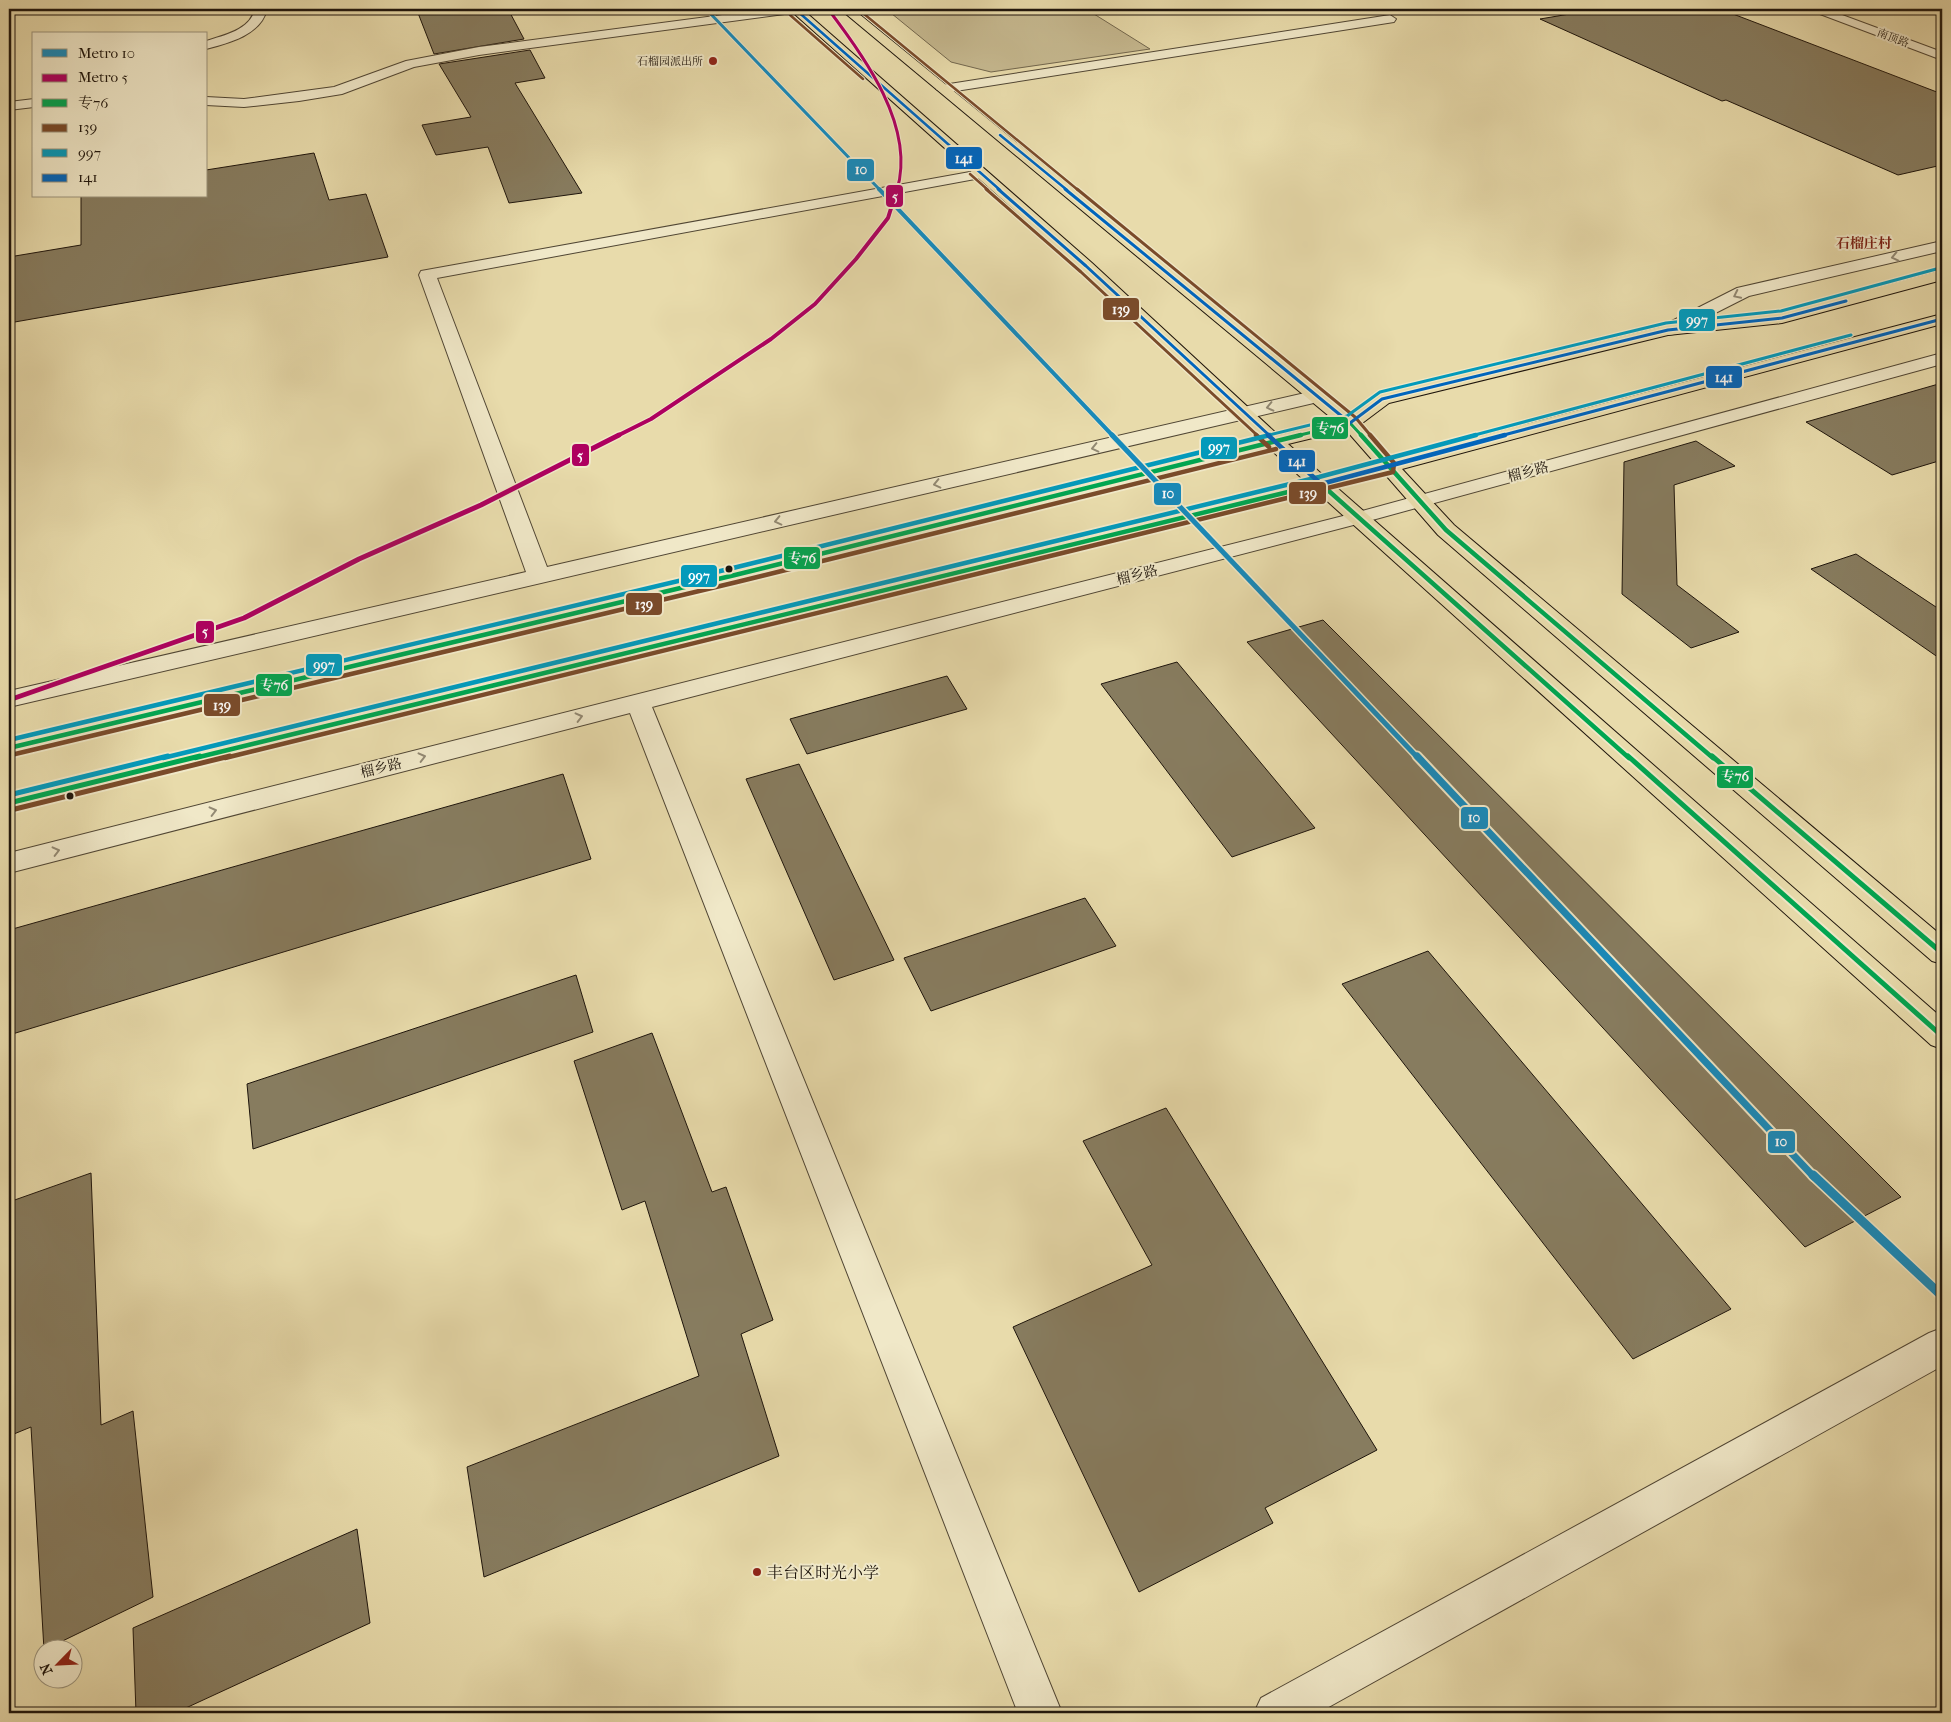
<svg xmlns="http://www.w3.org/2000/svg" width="1951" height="1722" font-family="'IM FELL French Canon','Noto Serif SC',serif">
	<rect width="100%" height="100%" fill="#e8dbab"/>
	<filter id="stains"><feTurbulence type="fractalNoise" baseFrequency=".004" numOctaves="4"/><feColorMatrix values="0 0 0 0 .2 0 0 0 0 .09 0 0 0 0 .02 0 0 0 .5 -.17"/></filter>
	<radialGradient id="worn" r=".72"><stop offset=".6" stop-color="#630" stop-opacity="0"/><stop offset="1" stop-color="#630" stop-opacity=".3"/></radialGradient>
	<path fill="#c6b990" stroke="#72674e" d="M886 9H1086L1150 49 991 72 951 62Z"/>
	<path fill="#877c5f" stroke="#1e150c" d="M457 9H508L524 39 434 54 418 13Z
		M1599 9H1720L1942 94V165L1898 175 1726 100 1722 101 1540 19Z
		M530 50 545 78 515 83 582 193 509 203 488 147 436 155 422 125 471 117 439 64Z
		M314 153 329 200 366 194 388 257 9 323V257L81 245V196H206V170Z
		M1942 383V460L1892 475 1806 422Z
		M1696 441 1735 466 1674 485 1677 585 1739 632 1691 648 1622 594 1624 462Z
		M1856 554 1942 611V660L1811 569Z
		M1323 620 1901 1197 1805 1247 1247 642Z
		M1177 662 1315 828 1232 857 1101 684Z
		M947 676 967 709 807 754 790 719Z
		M799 764 894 960 834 980 746 779Z
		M563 774 591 859 9 1035V930Z
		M1085 898 1116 946 931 1011 904 958Z
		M1428 951 1731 1309 1633 1359 1342 984Z
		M576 975 593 1032 253 1149 247 1084Z
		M652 1033 712 1192 726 1187 773 1320 741 1334 779 1456 484 1577 467 1467 699 1376 645 1201 622 1210 574 1061Z
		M1166 1108 1377 1450 1265 1508 1273 1523 1139 1592 1013 1327 1152 1265 1083 1141Z
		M91 1173 101 1425 133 1411 153 1597 44 1650 31 1427 9 1436V1202Z
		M357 1529 370 1623 175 1713H136L133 1628Z"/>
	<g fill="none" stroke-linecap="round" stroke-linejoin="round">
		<defs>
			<path id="minor" d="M255 9H267C261 35 229 43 206 49V41C225 35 250 30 255 9Z
				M768 9H798L792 13 479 55 414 67 342 94 299 101 244 107 206 105V97L244 99 334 87 406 61 479 47Z
				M1810 9H1826L1942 52V60L1812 11Z
				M1390 15 1396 19 1394 22 943 93 936 89 943 85Z
				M34 99V107L9 110V102Z
				M981 170 986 171 988 174 986 177 437 278 547 567 1318 390 1325 392 1327 396 1325 400 1318 402 9 707V691L526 572 419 275 421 271Z
				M1942 241V251L1749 296 1674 334 1668 335 1662 334 1659 330 1662 326 1737 288Z
				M1942 353V364L1365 522 652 707 1060 1708 1059 1713H1015L1016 1708 630 713 9 873V853L1351 514Z
				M1942 1328V1366L1318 1713H1254L1261 1698 1929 1333Z"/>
			<path id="major" d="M789 9H802L1092 263 1278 435 1335 421 840 9H853L1350 414 1375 395 1382 393 1668 325 1781 313 1942 270V280L1782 323 1668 335 1389 403 1361 424 1393 459 1942 314V324L1402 469 1454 525 1942 936V964L1932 961 1438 535 1384 473 1335 486 1942 1018V1049L1931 1045 1316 491 9 812V794L1306 482 1270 449 735 582 9 757V739L735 568 1260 439 1080 269ZM1346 430 1375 463 1325 477 1288 444Z"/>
		</defs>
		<use href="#minor" stroke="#504634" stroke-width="2"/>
		<use href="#major" stroke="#1e150c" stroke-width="2"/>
		<use href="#minor" fill="#f0e8c8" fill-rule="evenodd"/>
		<use href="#major" fill="#e8dbab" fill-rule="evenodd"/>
		<defs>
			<path id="bus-1-far2" d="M1296 436 1350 423 1362 436"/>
			<path id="bus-1-far1" d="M1361 435 1446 530 1713 758
				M9 748 735 575 1301 435
				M195 758 1321 484 1629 758"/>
			<path id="bus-1" d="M1628 756 1942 1036
				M1712 756 1942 953
				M9 803 200 756"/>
			<path id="bus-2-far3" d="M858 9 1078 190
				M790 15 863 79
				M970 174 988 190"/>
			<path id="bus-2-far2" d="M986 189 1081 272 1258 436
				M1077 189 1355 417 1371 436"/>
			<path id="bus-2-far1" d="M1256 435 1269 447
				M11 755 737 582 1276 449
				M225 758 1393 472 1394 463 1370 435"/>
			<path id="bus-2" d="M11 810 230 756"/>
			<path id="bus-3-far2" d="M1265 436 1347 416 1380 392 1666 323 1781 311 1940 268
				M1471 436 1851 335"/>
			<path id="bus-3-far1" d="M9 740 733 568 1270 435
				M163 758 1319 477 1476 435"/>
			<path id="bus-3" d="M9 795 168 756"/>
			<path id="bus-4-far2" d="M795 9 1000 190
				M1000 135 1067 190"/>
			<path id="bus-4-far1" d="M998 189 1086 266 1270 436
				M1065 189 1350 423 1382 399 1668 330 1782 318 1846 301
				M1500 436 1942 319"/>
			<path id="bus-4" d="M1268 435 1321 484 1505 435"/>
		</defs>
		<use href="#bus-1-far2" stroke="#f0e8c8" stroke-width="5.5"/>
		<use href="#bus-1-far1" stroke="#f0e8c8" stroke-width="8"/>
		<use href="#bus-1" stroke="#f0e8c8" stroke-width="9"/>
		<use href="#bus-2-far3" stroke="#f0e8c8" stroke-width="4.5"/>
		<use href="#bus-2-far2" stroke="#f0e8c8" stroke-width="5.5"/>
		<use href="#bus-2-far1" stroke="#f0e8c8" stroke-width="8"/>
		<use href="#bus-2" stroke="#f0e8c8" stroke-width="9"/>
		<use href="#bus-3-far2" stroke="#f0e8c8" stroke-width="5.5"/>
		<use href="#bus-3-far1" stroke="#f0e8c8" stroke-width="8"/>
		<use href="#bus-3" stroke="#f0e8c8" stroke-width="9"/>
		<use href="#bus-4-far2" stroke="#f0e8c8" stroke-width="4.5"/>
		<use href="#bus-4-far1" stroke="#f0e8c8" stroke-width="5.5"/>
		<use href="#bus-4" stroke="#f0e8c8" stroke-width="8"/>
		<use href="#bus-1-far2" stroke="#00a651" stroke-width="3"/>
		<use href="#bus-1-far1" stroke="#00a651" stroke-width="4.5"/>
		<use href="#bus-1" stroke="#00a651" stroke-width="5"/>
		<use href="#bus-2-far3" stroke="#7a4b2a" stroke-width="2.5"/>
		<use href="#bus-2-far2" stroke="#7a4b2a" stroke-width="3"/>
		<use href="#bus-2-far1" stroke="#7a4b2a" stroke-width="4.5"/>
		<use href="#bus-2" stroke="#7a4b2a" stroke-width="5"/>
		<use href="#bus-3-far2" stroke="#039abb" stroke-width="3"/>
		<use href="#bus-3-far1" stroke="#039abb" stroke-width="4.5"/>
		<use href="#bus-3" stroke="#039abb" stroke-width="5"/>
		<use href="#bus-4-far2" stroke="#0065bd" stroke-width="2.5"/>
		<use href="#bus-4-far1" stroke="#0065bd" stroke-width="3"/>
		<use href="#bus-4" stroke="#0065bd" stroke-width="4.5"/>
		<defs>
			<path id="metro-1-far4" d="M706 9 880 190"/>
			<path id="metro-1-far3" d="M879 189 1113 436"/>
			<path id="metro-1-far2" d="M1112 435 1418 758"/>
			<path id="metro-1-far1" d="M1417 756 1814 1177"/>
			<path id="metro-1" d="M1813 1175 1942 1296"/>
			<path id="metro-2-far2" d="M828 9C864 56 916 127 897 190"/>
			<path id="metro-2-far1" d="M617 436 651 419 771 339 815 304 856 259 888 218 897 189"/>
			<path id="metro-2" d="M9 700 244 618 359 559 481 505 619 435"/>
		</defs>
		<use href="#metro-1-far4" stroke="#f0e8c8" stroke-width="5"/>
		<use href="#metro-1-far3" stroke="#f0e8c8" stroke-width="6"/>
		<use href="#metro-1-far2" stroke="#f0e8c8" stroke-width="8"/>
		<use href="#metro-1-far1" stroke="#f0e8c8" stroke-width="11"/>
		<use href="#metro-1" stroke="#f0e8c8" stroke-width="12"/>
		<use href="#metro-2-far2" stroke="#f0e8c8" stroke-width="5"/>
		<use href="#metro-2-far1" stroke="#f0e8c8" stroke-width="6"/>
		<use href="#metro-2" stroke="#f0e8c8" stroke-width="8"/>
		<use href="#metro-1-far4" stroke="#178abb" stroke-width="3"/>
		<use href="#metro-1-far3" stroke="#178abb" stroke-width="4"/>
		<use href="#metro-1-far2" stroke="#178abb" stroke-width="5"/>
		<use href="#metro-1-far1" stroke="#178abb" stroke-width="7"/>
		<use href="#metro-1" stroke="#178abb" stroke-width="9"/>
		<use href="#metro-2-far2" stroke="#ae005f" stroke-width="3"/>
		<use href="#metro-2-far1" stroke="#ae005f" stroke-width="4"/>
		<use href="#metro-2" stroke="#ae005f" stroke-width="5"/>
	</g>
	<defs><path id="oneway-chevron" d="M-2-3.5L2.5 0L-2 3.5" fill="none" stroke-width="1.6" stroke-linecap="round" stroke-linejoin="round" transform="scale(1.25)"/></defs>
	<g stroke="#928973">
		<use href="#oneway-chevron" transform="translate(1895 257) rotate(167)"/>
		<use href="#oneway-chevron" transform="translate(1737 295) rotate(154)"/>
		<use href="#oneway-chevron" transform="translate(1270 407) rotate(167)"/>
		<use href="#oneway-chevron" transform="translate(1095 448) rotate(167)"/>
		<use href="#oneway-chevron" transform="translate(937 484) rotate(167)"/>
		<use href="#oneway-chevron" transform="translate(778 521) rotate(167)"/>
		<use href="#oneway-chevron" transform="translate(579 717) rotate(-14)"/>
		<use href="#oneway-chevron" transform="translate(422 757) rotate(-14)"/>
		<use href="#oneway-chevron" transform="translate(213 811) rotate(-14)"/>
		<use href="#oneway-chevron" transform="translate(56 851) rotate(-14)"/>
	</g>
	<g fill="#8f2418" stroke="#f0e8c8" stroke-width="2">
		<circle cx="713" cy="61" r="5"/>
		<circle cx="757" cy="1572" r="5"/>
	</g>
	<g fill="#1e150c" stroke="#f0e8c8" stroke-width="2">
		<circle cx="729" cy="569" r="4.5"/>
		<circle cx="70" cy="796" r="4.5"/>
	</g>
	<g text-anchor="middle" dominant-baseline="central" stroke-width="4" stroke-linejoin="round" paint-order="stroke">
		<g font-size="11" fill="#1e150c" stroke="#f0e8c8">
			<text transform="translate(1893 38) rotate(21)">南顶路</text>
		</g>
		<g font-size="11" fill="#1e150c" stroke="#f0e8c8" text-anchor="end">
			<text x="703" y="61">石榴园派出所</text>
		</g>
		<g font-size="14" font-weight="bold" fill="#7a1f14" stroke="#f0e8c8">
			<text x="1864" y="243">石榴庄村</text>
		</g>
		<g font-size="14" fill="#1e150c" stroke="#f0e8c8">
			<text transform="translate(1528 472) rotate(-15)">榴乡路</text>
			<text transform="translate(1137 575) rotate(-14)">榴乡路</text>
			<text transform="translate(381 768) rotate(-14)">榴乡路</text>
		</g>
		<g font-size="16" fill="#1e150c" stroke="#f0e8c8" text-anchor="start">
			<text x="767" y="1572">丰台区时光小学</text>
		</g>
	</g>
	<g stroke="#f0e8c8" stroke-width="2">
		<rect x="945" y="146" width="38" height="24" rx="5" fill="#0065bd"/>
		<rect x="846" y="158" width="29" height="24" rx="5" fill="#178abb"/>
		<rect x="885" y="184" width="19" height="24" rx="5" fill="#ae005f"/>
		<rect x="1102" y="297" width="38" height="24" rx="5" fill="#7a4b2a"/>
		<rect x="1678" y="308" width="38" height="24" rx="5" fill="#039abb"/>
		<rect x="1705" y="365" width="38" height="24" rx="5" fill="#0065bd"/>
		<rect x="1311" y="416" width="38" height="24" rx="5" fill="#00a651"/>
		<rect x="1200" y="436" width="38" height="24" rx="5" fill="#039abb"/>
		<rect x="571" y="443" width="19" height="24" rx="5" fill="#ae005f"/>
		<rect x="1278" y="449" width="38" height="24" rx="5" fill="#0065bd"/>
		<rect x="1288" y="481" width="39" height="24" rx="5" fill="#7a4b2a"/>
		<rect x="1153" y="482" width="29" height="24" rx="5" fill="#178abb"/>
		<rect x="783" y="546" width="38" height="24" rx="5" fill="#00a651"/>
		<rect x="680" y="564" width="38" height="24" rx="5" fill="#039abb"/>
		<rect x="625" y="592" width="38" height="24" rx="5" fill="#7a4b2a"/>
		<rect x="195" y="620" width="20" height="24" rx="5" fill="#ae005f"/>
		<rect x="305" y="653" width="38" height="24" rx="5" fill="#039abb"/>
		<rect x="255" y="673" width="38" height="24" rx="5" fill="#00a651"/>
		<rect x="203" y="693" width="38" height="24" rx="5" fill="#7a4b2a"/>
		<rect x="1716" y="765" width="38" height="24" rx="5" fill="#00a651"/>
		<rect x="1460" y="806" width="29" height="24" rx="5" fill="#178abb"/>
		<rect x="1767" y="1130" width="29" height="24" rx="5" fill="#178abb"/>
	</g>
	<g font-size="14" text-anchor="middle" font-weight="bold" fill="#fff">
		<text x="964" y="163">141</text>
		<text x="861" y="174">10</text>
		<text x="895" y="201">5</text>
		<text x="1121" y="314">139</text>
		<text x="1697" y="325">997</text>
		<text x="1724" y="382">141</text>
		<text x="1330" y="433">专76</text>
		<text x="1219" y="452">997</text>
		<text x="580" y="460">5</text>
		<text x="1297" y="466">141</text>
		<text x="1308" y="498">139</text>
		<text x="1168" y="498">10</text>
		<text x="802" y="563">专76</text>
		<text x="699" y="581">997</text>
		<text x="644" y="609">139</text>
		<text x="205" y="636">5</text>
		<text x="324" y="670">997</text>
		<text x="274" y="690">专76</text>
		<text x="222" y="710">139</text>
		<text x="1735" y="781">专76</text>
		<text x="1474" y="822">10</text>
		<text x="1781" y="1146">10</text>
	</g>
	<rect width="1951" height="1722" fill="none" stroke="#e8dbab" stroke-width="30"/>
	<rect x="10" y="10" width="1931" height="1702" fill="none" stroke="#1e150c" stroke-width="2.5"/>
	<rect x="15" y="15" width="1921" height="1692" fill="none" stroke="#1e150c"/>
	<rect x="32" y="32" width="175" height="165" fill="#f0e8c8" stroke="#9c947d"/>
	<rect x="42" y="49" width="25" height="8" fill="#178abb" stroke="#9c947d"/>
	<text x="78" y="58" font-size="15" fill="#1e150c">Metro 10</text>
	<rect x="42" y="74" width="25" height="8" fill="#ae005f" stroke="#9c947d"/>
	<text x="78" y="82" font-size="15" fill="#1e150c">Metro 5</text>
	<rect x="42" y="99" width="25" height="8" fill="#00a651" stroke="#9c947d"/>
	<text x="78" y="108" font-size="15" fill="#1e150c">专76</text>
	<rect x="42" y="124" width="25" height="8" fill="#7a4b2a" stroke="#9c947d"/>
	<text x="78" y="132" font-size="15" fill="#1e150c">139</text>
	<rect x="42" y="149" width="25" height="8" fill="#039abb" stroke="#9c947d"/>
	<text x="78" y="158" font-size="15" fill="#1e150c">997</text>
	<rect x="42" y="174" width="25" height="8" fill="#0065bd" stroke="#9c947d"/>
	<text x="78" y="182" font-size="15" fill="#1e150c">141</text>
	<g transform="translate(58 1664) rotate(246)"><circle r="24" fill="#f0e8c8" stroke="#9c947d"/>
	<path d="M0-4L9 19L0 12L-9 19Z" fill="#8f2418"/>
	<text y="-8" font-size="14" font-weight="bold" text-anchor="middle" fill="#1e150c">N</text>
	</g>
	<rect width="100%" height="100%" filter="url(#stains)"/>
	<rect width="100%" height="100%" fill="url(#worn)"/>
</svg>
